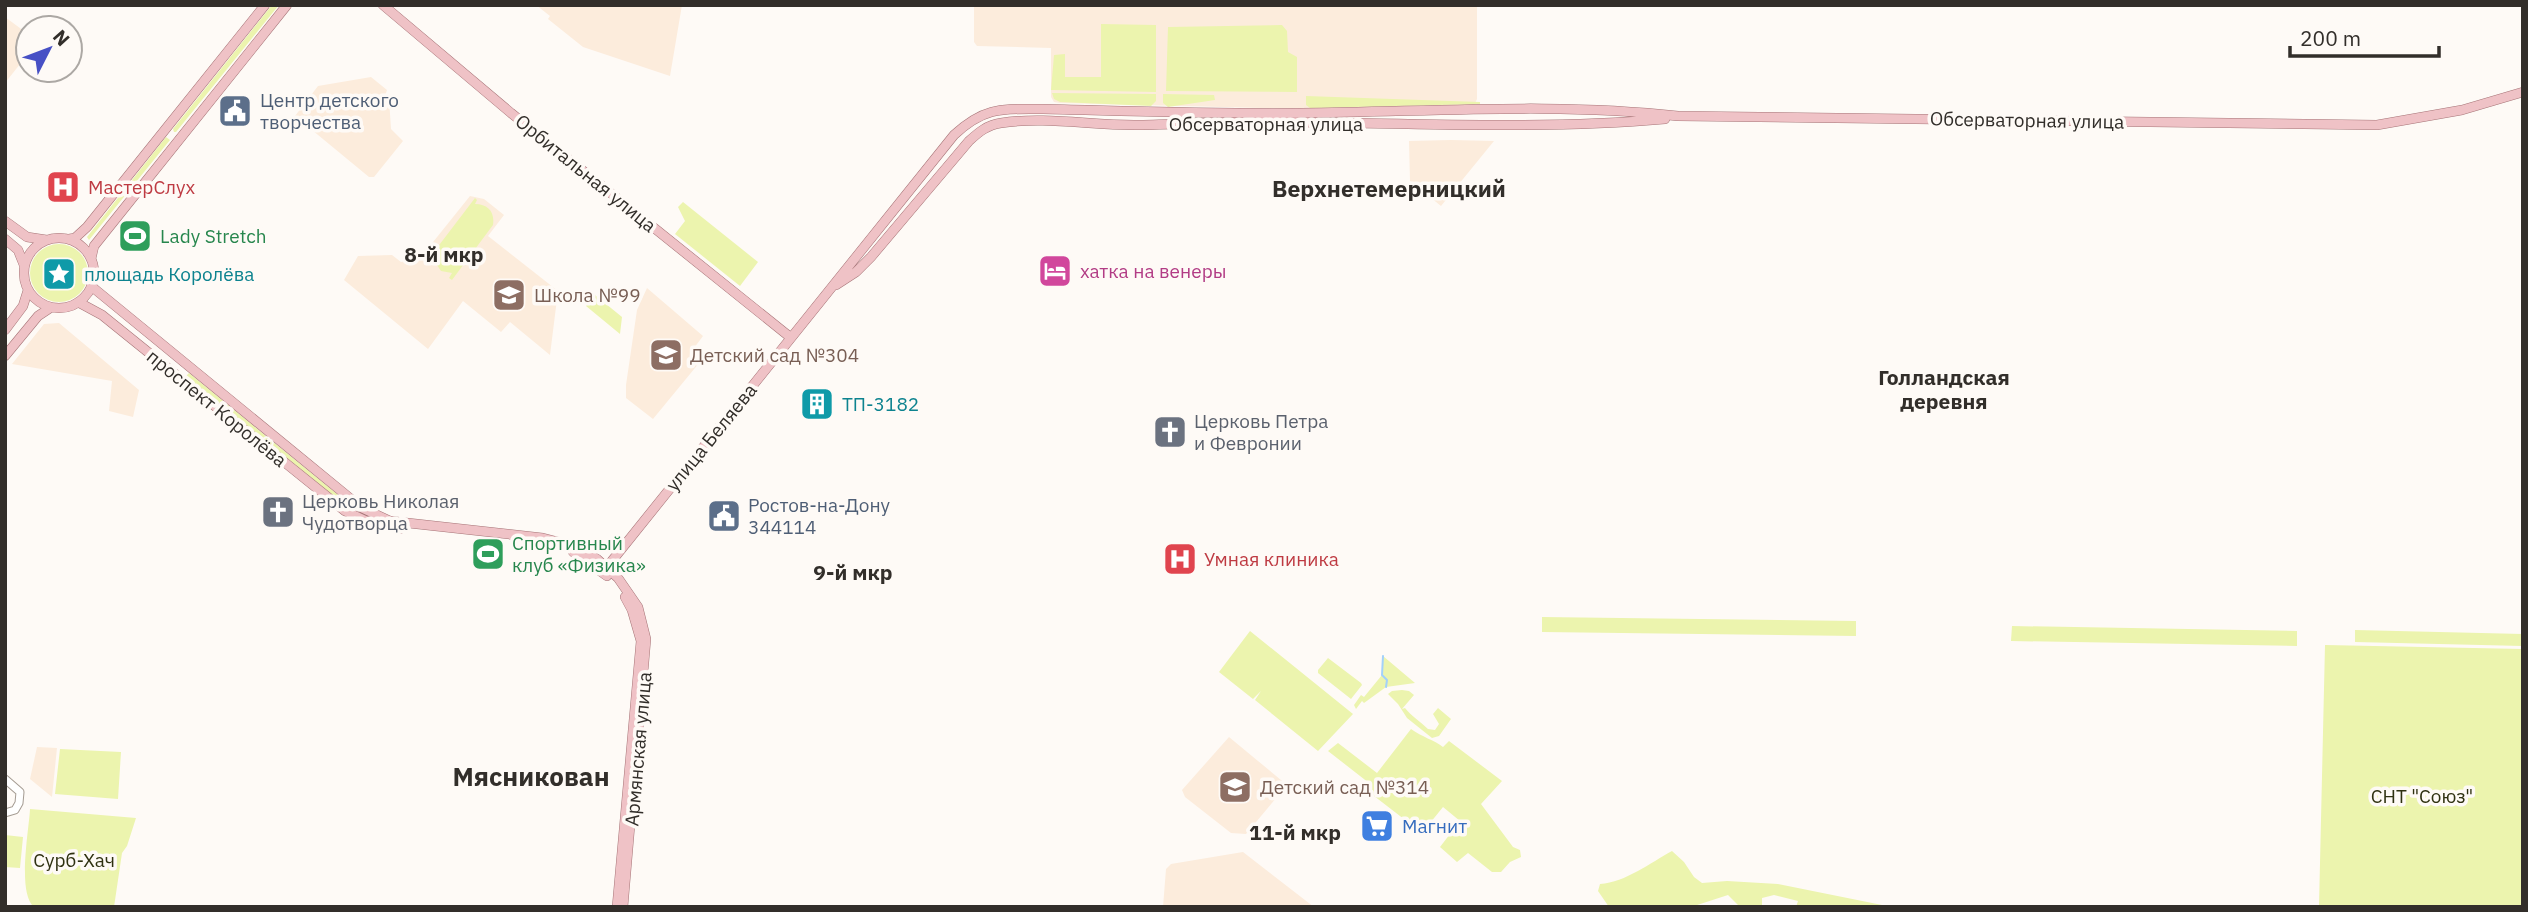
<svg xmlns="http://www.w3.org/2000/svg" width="2528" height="912" font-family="'IBM Plex Sans',sans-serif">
	<rect width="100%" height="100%" fill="#fefaf6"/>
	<path fill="#fcecdc" d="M536 5H682L670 76 583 47 548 19 550 16Z
		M974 5H1477V99L1474 105 1349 110 1060 103 1054 102 1051 97V48L977 46 974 42Z
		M5 17 28 34V54L5 83Z
		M371 77 387 90 385 96 389 99 391 129 403 141 374 177H369L295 116 318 86Z
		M1409 141 1451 140 1494 141 1441 206 1410 181Z
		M470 196 484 199 504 215 488 236 558 291 550 355 510 322 501 332 463 301 428 349 344 280 358 256 392 255 401 262 421 257Z
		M647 288 703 336 694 348 704 357 653 419 626 398V385L637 310Z
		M59 323 139 390 133 417 109 411 112 381 12 364 44 324Z
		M1229 737 1287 785 1246 834 1231 833 1185 797 1182 790Z
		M37 747 57 748 52 797 30 779Z
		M1243 852 1314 907H1163L1166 869 1171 864Z"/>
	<path fill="#ecf4ae" d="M272 5H279L176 132H174L173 129Z
		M1101 24 1156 25V92L1051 90 1054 55 1065 54V77H1101Z
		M1282 25 1287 31 1288 52 1297 57V92L1166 91 1168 27Z
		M1052 93 1156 94V101L1151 106 1060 102 1054 99Z
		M1163 94 1214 95 1215 100 1168 107 1163 103Z
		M1306 96 1480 102V104L1310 108 1306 105Z
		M166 137 170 140 89 240 87 237Z
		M475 198 477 200 475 204C488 204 495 212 493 225L452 280 449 278 452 273 441 271 433 259 430 263 427 261Z
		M683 202 758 262 740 286 675 234 685 221 678 207Z
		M30 273a29 29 0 1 1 58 0a29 29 0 1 1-58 0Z
		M595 295 622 317 620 334 586 306Z
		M189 373 348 503 346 506 186 376Z
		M1542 617 1856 621V636L1542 632Z
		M2012 626 2297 631V646L2011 641Z
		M2355 630 2523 634V646L2355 642Z
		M1250 631 1353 714 1318 751 1255 700 1261 691 1253 699 1219 672Z
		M2325 645 2523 649V907H2319Z
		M1383 656 1415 683 1386 687 1364 703 1362 701 1356 709 1354 705 1361 695 1364 697 1382 675Z
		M1328 658 1361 683 1362 685 1351 699 1318 673V670Z
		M1402 690 1409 691 1414 695 1402 709 1405 708C1411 716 1420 721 1428 729L1435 730 1439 724 1433 714 1438 708 1451 719 1439 736 1432 738 1407 718 1398 704 1388 694 1392 691Z
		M1411 729C1422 737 1434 740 1443 747L1449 741 1502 781 1481 804 1513 847 1520 850 1521 857 1510 862 1501 872H1492L1468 853 1457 862 1440 847 1460 821 1443 807 1422 833 1365 789 1369 783 1328 751 1338 743 1377 773Z
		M60 749 121 752 118 799 55 794Z
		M30 809 136 818 127 846 122 853 114 907H34C17 893 29 830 30 809Z
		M5 835 23 837 20 868 5 867Z
		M1672 851 1684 862 1694 877 1702 883 1727 881 1778 884 1892 907H1796L1798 901 1774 895 1762 898V907H1740L1728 895 1691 907H1609L1598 891 1600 884C1626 882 1650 863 1672 851Z"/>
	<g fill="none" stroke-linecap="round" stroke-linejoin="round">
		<path stroke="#a3d1fa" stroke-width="2" d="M1383 656 1382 675 1387 680 1386 687"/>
		<defs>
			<path id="minor" d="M5 779 20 792 19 803 15 810 5 813"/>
			<path id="major" d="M383 5 511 113 790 337
				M5 221 27 237 47 240
				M24 273a35 35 0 1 1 70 0a35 35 0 1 1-70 0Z
				M5 239 18 250 24 265
				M69 239 75 238 87 227 265 5
				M91 259 94 246 287 5
				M836 285 856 272 871 257 969 141C979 132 987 125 1001 123 1046 116 1094 126 1139 125 1187 124 1235 122 1283 122 1411 123 1538 130 1665 119
				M91 286 362 508 390 521 543 538 574 546 597 559 618 578 638 607 646 639 623 907
				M78 302 102 315 345 511 375 525 400 529
				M5 330 23 306 28 290
				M5 356 38 316 50 308
				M573 552 607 576
				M603 572 954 135C985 106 1003 109 1043 109 1129 111 1216 114 1302 113 1427 112 1554 102 1678 116L2377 125 2462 110 2523 92
				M617 907 641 641 632 610 625 597"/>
		</defs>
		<use href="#minor" stroke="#a59c93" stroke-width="9"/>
		<use href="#major" stroke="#a67477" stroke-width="10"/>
		<use href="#minor" stroke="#fff" stroke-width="7"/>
		<use href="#major" stroke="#efc2c6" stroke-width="9"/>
	</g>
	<defs>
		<symbol id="civic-square" viewBox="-11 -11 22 22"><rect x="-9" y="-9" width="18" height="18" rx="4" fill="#5c6f8a" stroke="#fefaf6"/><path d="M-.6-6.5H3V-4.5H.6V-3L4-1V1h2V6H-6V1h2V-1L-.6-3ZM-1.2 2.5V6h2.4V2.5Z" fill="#fff"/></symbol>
		<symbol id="hospital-square" viewBox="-11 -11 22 22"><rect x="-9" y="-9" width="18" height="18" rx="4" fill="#e0444e" stroke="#fefaf6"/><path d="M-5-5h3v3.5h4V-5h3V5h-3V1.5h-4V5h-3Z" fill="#fff"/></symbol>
		<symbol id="stadium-square" viewBox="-11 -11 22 22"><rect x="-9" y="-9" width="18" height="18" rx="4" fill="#2e9e5b" stroke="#fefaf6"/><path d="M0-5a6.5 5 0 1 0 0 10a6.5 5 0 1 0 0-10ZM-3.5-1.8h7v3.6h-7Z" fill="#fff"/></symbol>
		<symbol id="hotel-square" viewBox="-11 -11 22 22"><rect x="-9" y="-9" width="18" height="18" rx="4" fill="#d1479c" stroke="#fefaf6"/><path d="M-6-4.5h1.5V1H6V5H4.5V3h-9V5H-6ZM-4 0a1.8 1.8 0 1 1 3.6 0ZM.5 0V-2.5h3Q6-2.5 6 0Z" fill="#fff"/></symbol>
		<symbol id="sight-square" viewBox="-11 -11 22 22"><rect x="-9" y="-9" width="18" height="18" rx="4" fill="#0f9aa8" stroke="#fefaf6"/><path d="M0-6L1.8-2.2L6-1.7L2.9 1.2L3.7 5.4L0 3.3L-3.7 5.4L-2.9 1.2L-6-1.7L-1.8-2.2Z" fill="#fff"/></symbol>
		<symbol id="school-square" viewBox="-11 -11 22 22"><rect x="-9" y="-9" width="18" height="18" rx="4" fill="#8d6e63" stroke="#fefaf6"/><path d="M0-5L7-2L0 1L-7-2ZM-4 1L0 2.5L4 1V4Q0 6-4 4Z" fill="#fff"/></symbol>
		<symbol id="building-square" viewBox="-11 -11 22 22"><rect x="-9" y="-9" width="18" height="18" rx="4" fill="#0f9aa8" stroke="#fefaf6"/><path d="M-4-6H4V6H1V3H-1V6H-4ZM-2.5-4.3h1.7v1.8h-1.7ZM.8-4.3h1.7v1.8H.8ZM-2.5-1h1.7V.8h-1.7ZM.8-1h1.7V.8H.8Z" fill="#fff"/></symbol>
		<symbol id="church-square" viewBox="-11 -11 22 22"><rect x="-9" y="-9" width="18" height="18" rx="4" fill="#6b7280" stroke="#fefaf6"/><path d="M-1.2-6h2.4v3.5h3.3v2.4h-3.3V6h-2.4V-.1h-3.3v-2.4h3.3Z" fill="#fff"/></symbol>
		<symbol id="supermarket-square" viewBox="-11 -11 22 22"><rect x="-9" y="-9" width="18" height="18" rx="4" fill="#3f7fe0" stroke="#fefaf6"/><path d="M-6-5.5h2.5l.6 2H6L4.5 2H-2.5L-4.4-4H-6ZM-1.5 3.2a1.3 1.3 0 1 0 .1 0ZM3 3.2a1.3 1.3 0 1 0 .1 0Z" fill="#fff"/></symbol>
	</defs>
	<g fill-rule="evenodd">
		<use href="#civic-square" x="216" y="92" width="38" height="38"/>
		<use href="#hospital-square" x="44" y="168" width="38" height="38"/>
		<use href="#stadium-square" x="116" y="217" width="38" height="38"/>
		<use href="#hotel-square" x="1036" y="252" width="38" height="38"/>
		<use href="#sight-square" x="40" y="255" width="38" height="38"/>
		<use href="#school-square" x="490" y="276" width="38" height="38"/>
		<use href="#school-square" x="647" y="336" width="38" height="38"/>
		<use href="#building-square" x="798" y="385" width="38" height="38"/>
		<use href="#church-square" x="1151" y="413" width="38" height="38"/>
		<use href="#church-square" x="259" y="493" width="38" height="38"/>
		<use href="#civic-square" x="705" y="497" width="38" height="38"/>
		<use href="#stadium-square" x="469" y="535" width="38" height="38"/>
		<use href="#hospital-square" x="1161" y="540" width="38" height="38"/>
		<use href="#school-square" x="1216" y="768" width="38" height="38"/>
		<use href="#supermarket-square" x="1358" y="807" width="38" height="38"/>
	</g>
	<g text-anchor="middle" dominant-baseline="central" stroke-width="7" stroke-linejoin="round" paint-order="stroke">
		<g font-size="19" fill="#4e5e75" stroke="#fefaf6" text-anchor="start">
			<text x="260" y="100">Центр детского<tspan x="260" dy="22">творчества</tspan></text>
			<text x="748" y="505">Ростов-на-Дону<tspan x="748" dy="22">344114</tspan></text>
		</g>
		<g font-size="19" fill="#322e2a" stroke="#fefaf6">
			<text transform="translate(2027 120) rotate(1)">Обсерваторная улица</text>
			<text x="1266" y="124">Обсерваторная улица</text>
			<text transform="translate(586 173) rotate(39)">Орбитальная улица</text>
			<text transform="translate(217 408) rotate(39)">проспект Королёва</text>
			<text transform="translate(711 437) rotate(-51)">улица Беляева</text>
			<text transform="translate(638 749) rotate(-85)">Армянская улица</text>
		</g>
		<g font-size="19" fill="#be3a42" stroke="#fefaf6" text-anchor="start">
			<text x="88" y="187">МастерСлух</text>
			<text x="1204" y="559">Умная клиника</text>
		</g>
		<g font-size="19" fill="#27864d" stroke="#fefaf6" text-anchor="start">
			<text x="160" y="236">Lady Stretch</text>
			<text x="512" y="543">Спортивный<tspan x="512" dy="22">клуб «Физика»</tspan></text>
		</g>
		<g font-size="19" fill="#b23c85" stroke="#fefaf6" text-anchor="start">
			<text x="1080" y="271">хатка на венеры</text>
		</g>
		<g font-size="19" fill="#0d838f" stroke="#fefaf6" text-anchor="start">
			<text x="84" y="274">площадь Королёва</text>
			<text x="842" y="404">ТП-3182</text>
		</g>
		<g font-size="19" fill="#785e54" stroke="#fefaf6" text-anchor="start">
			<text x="534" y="295">Школа №99</text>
			<text x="690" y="355">Детский сад №304</text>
			<text x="1260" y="787">Детский сад №314</text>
		</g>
		<g font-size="19" fill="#5b616d" stroke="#fefaf6" text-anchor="start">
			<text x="1194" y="421">Церковь Петра<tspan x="1194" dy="22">и Февронии</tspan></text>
			<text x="302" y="501">Церковь Николая<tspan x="302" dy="22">Чудотворца</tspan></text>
		</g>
		<g font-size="19" fill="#2f3111" stroke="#fefaf6">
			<text x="2422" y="796">СНТ "Союз"</text>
			<text x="74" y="860">Сурб-Хач</text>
		</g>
		<g font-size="19" fill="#366cbe" stroke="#fefaf6" text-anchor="start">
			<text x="1402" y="826">Магнит</text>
		</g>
		<g font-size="21" font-weight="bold" fill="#322e2a" stroke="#fefaf6">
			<text x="444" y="254">8-й мкр</text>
			<text x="1944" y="377">Голландская<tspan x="1944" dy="24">деревня</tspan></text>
			<text x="853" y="572">9-й мкр</text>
			<text x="1295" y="832">11-й мкр</text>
		</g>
		<g font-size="23" font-weight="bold" fill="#322e2a" stroke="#fefaf6">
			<text x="1389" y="188">Верхнетемерницкий</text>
		</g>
		<g font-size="26" font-weight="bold" fill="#322e2a" stroke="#fefaf6">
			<text x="531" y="776">Мясникован</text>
		</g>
	</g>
	<rect width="2528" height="912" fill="none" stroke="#322e2a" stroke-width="14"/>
	<g transform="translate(49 49) rotate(48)"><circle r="33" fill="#fefaf6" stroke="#aca8a4" stroke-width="2"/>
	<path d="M0-5L12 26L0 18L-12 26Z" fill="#4750c5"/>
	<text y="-10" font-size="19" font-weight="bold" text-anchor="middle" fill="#322e2a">N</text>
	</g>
	<path d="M2290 46v10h149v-10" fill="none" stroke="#322e2a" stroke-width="3.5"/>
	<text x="2300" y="46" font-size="21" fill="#322e2a" stroke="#fefaf6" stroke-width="5" paint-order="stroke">200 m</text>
</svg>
